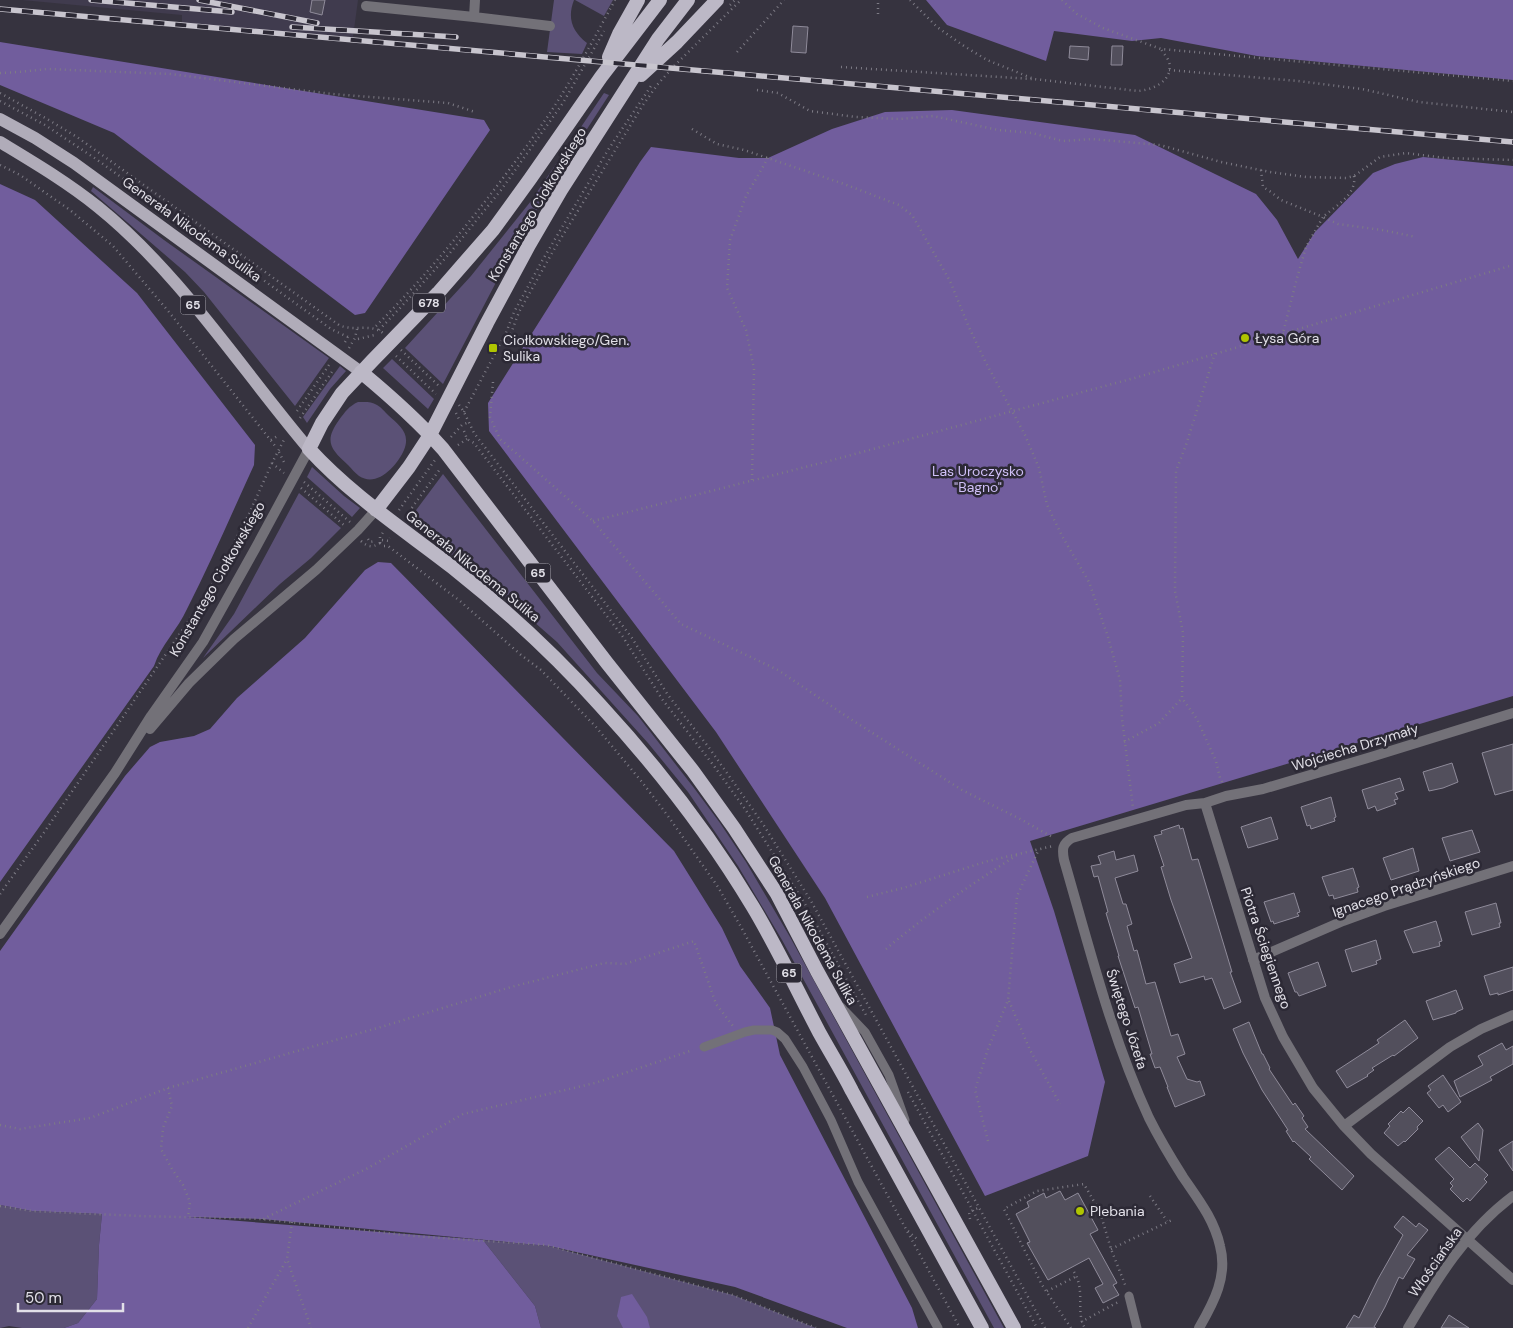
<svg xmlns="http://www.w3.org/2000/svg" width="1513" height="1328" font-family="'DM Sans',sans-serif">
	<rect width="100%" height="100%" fill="#36333f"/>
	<path fill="#403b4e" d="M22 0H358L353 37 182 23V15Z"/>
	<path fill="#5b5176" d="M554 0H574C567 18 572 31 587 43L582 54 547 52Z
		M575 0H613L604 16Z
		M604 93 609 95 556 177 504 267 443 384 405 348 471 276 531 201Z
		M93 187 164 240 329 358 295 406 204 292 185 272 91 191Z
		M392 359 434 399 428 409 383 368Z
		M340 366 346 371 330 389 307 423 303 417Z
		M358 402C364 402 371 401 377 405 381 407 385 412 388 415 399 425 411 433 404 450 397 466 377 488 359 476 355 473 352 469 348 465 330 449 324 441 339 420 345 412 349 406 358 402Z
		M312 467 344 496 360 508 352 517 307 477Z
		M443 474 597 673 638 716 694 788 720 823 746 862 790 937 1004 1328H994L782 940 738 866 688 792 648 743 557 642 503 595 408 521Z
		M299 493 341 528 311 558 280 584 203 658 234 614Z
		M0 1205 32 1211 102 1214 99 1245 97 1299 78 1323 64 1328H22L9 1326 0 1328Z
		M483 1240 549 1246 733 1295 816 1328H541L535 1306Z"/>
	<path fill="#715d9d" d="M926 0H1513V80L1257 56 1161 38 1132 41 1054 31 1046 61 947 25Z
		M0 42 484 120 490 130 365 313 355 315 114 133 0 85Z
		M952 110 1135 135 1256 194 1277 220 1298 259 1315 232 1373 173 1395 164 1423 157 1513 166V696L1030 841 1054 911 1105 1082 1088 1156 985 1196 825 898 716 732 489 431 488 403 640 162 651 147 739 158H768L832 129 885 112Z
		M0 184 35 200 137 293 255 445 254 465C232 513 211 562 187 609 178 629 161 645 154 666L0 882Z
		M378 562 391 563 674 851 722 928 740 966 770 1008 780 1055 912 1308 918 1328H847L735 1287 549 1246 262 1219 187 1217 483 1240 535 1306 541 1328H64L78 1323 97 1299 99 1245 102 1214 32 1211 0 1205V951L125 776 150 747 160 742 194 736 210 729 237 698 305 638 365 570Z
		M632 1294 647 1317 650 1328H623L617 1316 621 1297Z"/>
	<path fill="#524f5c" stroke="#8f8b9a" d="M312 0H325L322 15 310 12Z
		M793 26 808 27 806 53 791 52Z
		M1070 46 1089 47 1088 60 1069 58Z
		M1112 46H1123L1122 65H1111Z
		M1513 744V790L1495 795 1482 753Z
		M1452 763 1458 782 1443 788 1429 791 1423 772Z
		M1400 778 1404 790 1395 793 1398 799 1394 800 1396 804 1377 811 1375 806 1368 809 1362 790Z
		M1331 797 1336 817 1334 818 1335 821 1311 829 1310 825 1307 826 1301 807Z
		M1271 817 1278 839 1248 848 1241 827Z
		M1179 825 1180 829 1183 828 1192 860 1198 859 1232 972H1230L1241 1002 1224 1009 1212 978 1205 980 1204 976 1180 983 1174 964 1192 958 1171 900 1161 867 1164 866 1154 836 1162 834 1161 831Z
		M1472 830 1480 852 1450 861 1442 838Z
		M1413 848 1419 871 1391 880 1383 858Z
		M1114 851 1116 860 1134 855 1138 871 1115 878 1123 904H1126L1132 924 1127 926 1134 951 1137 950 1146 984 1155 982 1171 1036 1178 1034 1185 1054 1177 1057 1187 1079 1197 1082 1200 1081 1205 1095 1175 1107 1167 1087H1168L1160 1067 1155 1068 1150 1054H1152L1138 1007 1135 1008 1118 956H1119L1106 913 1108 912 1098 876 1094 877 1091 866 1101 864 1098 856Z
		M1353 868 1359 887 1357 888 1358 892 1334 899 1333 895 1329 896 1322 877Z
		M1294 893 1300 912 1297 913 1299 916 1274 924 1273 921 1271 922 1264 902Z
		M1496 903 1501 923H1499L1500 927 1472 935 1465 912Z
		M1436 921 1442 941 1439 942 1440 946 1413 953 1404 931Z
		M1376 940 1381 959 1376 961 1377 964 1352 972 1345 950Z
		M1318 962 1326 986 1299 996 1297 992H1295L1288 973Z
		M1513 967V990L1498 995V993L1490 995 1484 976Z
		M1456 990 1463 1009 1456 1012V1013L1433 1020 1426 1001Z
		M1405 1020 1418 1038 1394 1056 1393 1055 1372 1068 1374 1070 1367 1075 1368 1076 1347 1088 1336 1071 1379 1043 1377 1040Z
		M1249 1022 1262 1054H1263L1270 1068 1269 1069 1293 1105 1295 1103 1304 1116 1302 1118 1308 1127 1305 1129 1354 1176 1342 1190 1309 1159 1311 1157 1294 1141 1293 1142 1286 1131 1288 1130 1262 1090 1243 1053 1233 1029Z
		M1502 1043 1506 1050 1513 1046V1064L1490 1077 1492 1080 1460 1097 1454 1081 1483 1065 1478 1056Z
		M1443 1075 1461 1102 1448 1112 1443 1105 1439 1108 1427 1093 1431 1090 1428 1086Z
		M1409 1107 1423 1121 1417 1127 1418 1129 1405 1142 1404 1141 1398 1146 1384 1133 1390 1126 1388 1124 1401 1111 1403 1113Z
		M1478 1123 1483 1130 1479 1161 1461 1137Z
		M1513 1141V1171L1499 1150Z
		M1449 1147 1470 1168 1475 1163 1488 1175 1484 1179 1487 1182 1470 1201 1467 1198 1463 1202 1450 1189 1453 1186 1450 1183 1454 1179 1435 1159Z
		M1060 1191 1065 1200 1078 1193 1098 1230 1090 1234 1117 1283 1113 1285 1119 1295 1103 1303 1095 1288 1103 1284 1089 1258 1048 1280 1027 1243 1030 1242 1016 1214 1029 1207 1027 1202 1044 1193 1046 1198Z
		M1403 1216 1416 1227 1419 1223 1428 1230 1407 1255 1415 1259 1403 1279 1399 1277 1385 1307 1374 1327 1376 1328H1346L1354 1315 1359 1318 1378 1279 1403 1235 1394 1227Z
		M1449 1315 1469 1328H1441Z"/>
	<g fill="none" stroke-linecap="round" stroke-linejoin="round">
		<path stroke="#7d7b85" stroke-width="2.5" stroke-dasharray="1 4" stroke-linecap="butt" d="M910 0 937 27 964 46 987 60 1034 79 1138 91C1152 90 1174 81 1169 62 1168 58 1163 53 1161 49
			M1062 0 1077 14 1103 28 1161 49 1513 81
			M730 5 735 0
			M878 14V0
			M737 52 784 0
			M841 67 1032 79
			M1169 70 1298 81 1362 89 1419 102 1513 112
			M0 73 18 72 47 69 170 74 332 94 448 103 475 112
			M757 90 778 93 810 111 856 117 900 119 933 116 998 130 1032 133 1063 141 1092 139 1160 145 1221 162 1270 172 1306 177 1346 178 1354 176 1368 166 1380 157 1406 153 1445 158 1513 160
			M0 93 47 119 77 137 339 325C354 332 370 323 383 333
			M0 101 45 125 96 159 331 329 348 337 351 338
			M692 129 717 144 744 150 844 184 899 205 912 215 950 281 968 325 985 361 1025 435 1039 468 1047 505 1062 536 1089 582 1108 637 1120 680 1122 718 1133 808
			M0 165 20 175 70 210 113 246 169 312 276 447
			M1261 170 1263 187 1271 192 1281 200 1323 217 1306 247 1297 278 1283 333
			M1354 176C1357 195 1335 206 1323 217L1338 224 1382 230 1416 237
			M376 326C425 277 468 225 509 170 526 147 544 123 559 99 579 67 597 33 615 0
			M379 330 401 307 450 253 501 190 563 103 604 31
			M508 334 510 336 519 312 552 253 643 105 658 84 675 65 741 0
			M358 339 375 335
			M345 342 348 337
			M349 348 355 338 357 329
			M401 350 439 386
			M1215 353 1186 445 1176 471 1175 591 1183 633 1182 698 1197 719 1216 761 1220 778 1223 784
			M396 356 436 394
			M493 382 490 417 500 439 593 521 681 624 778 670 849 718 962 790 1022 820 1054 838
			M459 405 464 412 474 433 632 638 668 695 710 749 763 824 811 901 1045 1328
			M297 411 329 365
			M464 412 506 333 514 312 542 261 608 150 651 86
			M456 413 460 421
			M300 418 334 369
			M464 431 467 439 474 443 623 637 662 699 714 766 745 809 805 904 867 1017
			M451 437 462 425 469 422
			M271 440 279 435
			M458 445 467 439
			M279 452 285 464
			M272 463 284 473
			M752 480 754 369 746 330 727 288 730 240 746 196 768 158
			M304 482 350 522
			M301 488 346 527
			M399 510 435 460
			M406 516 440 469
			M593 521 829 461 1138 377 1513 265
			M368 539 370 542 376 541
			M382 540 389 541 390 538
			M361 541C368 547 372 548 380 543
			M380 543 384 546H388L460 601 521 655 541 670 596 727 642 782 668 816 718 887 741 927 960 1328
			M380 543V537L384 531
			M1124 742 1159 723 1182 698
			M0 894 45 831 207 594 249 514 272 463 285 438
			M867 897 903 888 988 861 1053 846
			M886 949C927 914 972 884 1017 855
			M1009 1001 1030 1050 1060 1104
			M168 1088 172 1106 163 1128 161 1149 172 1169 183 1185 190 1202 188 1217
			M908 1092 1037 1328
			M0 1125 20 1129 90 1118 168 1088 381 1027 511 987 604 963 625 964 694 941 716 1004 733 1026
			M988 1141 975 1090 988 1049 1008 1000 1017 896 1039 849
			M1150 1196 1167 1221
			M0 1206 32 1211 139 1216 262 1219 414 1236 546 1245 733 1295 816 1328
			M263 1219 368 1168 463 1114 595 1083 693 1050
			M970 1219 969 1212 978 1208
			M292 1222 287 1259 311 1328
			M908 1231 917 1239
			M1111 1249 1174 1219
			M1074 1272C1086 1291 1075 1312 1085 1328
			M1047 1291 1077 1276
			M1081 1322 1120 1301
			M248 1328 287 1259
			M1071 1328 1042 1285 1004 1209 1037 1191 1084 1184 1100 1212 1111 1249 1126 1287"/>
		<path stroke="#737178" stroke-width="9" d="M841 1007 865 1032 889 1075 905 1120
			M704 1047 745 1032 754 1030H772L777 1032 785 1039 803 1067 831 1120 858 1182 938 1328
			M1129 1296 1137 1328"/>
		<path stroke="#737178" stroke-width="10" d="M366 6 474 17 475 0
			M474 17 550 26
			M1205 803 1265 998 1283 1037 1313 1088 1344 1126 1371 1154 1513 1280
			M1253 960 1343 921 1384 906 1513 866
			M1344 1126 1450 1047 1481 1029 1513 1015
			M1199 1328C1214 1302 1228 1276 1220 1246 1214 1219 1198 1199 1183 1177 1171 1158 1159 1138 1149 1118 1111 1036 1089 946 1064 860 1062 849 1062 844 1072 838L1186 805 1205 803 1226 796 1263 789 1371 757 1513 713
			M1408 1328C1437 1279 1466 1231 1513 1196"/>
		<path stroke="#737178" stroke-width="10" d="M150 729 189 683 234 639 316 570 358 530 376 510
			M0 934 115 773 151 716 203 642 255 549 309 449"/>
		<path stroke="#b0acb9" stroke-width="12" d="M0 119 35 138 74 163 361 372
			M0 142C33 162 67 182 98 207 180 273 241 369 309 449"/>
		<path stroke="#bcb8c6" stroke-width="14" d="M660 0 601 77 530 179 493 230 438 293 372 361 342 393 322 423 309 449C351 495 403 529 452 567 505 609 555 655 600 705 657 767 710 835 753 907 777 947 797 990 819 1032 830 1052 842 1071 852 1091 896 1170 939 1249 982 1328
			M609 57 619 34 638 0
			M641 75 677 42 717 0
			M361 372C390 396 418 421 443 449L607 663 693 771 734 828 777 894 817 971 1014 1328
			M376 510 409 467 430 435 487 323 529 245 561 190 658 39 688 0"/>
		<defs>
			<path id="rail" d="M91 0 232 12
				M199 0 317 23
				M0 9 1513 142
				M292 27 456 37"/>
		</defs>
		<use href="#rail" stroke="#c8c5ce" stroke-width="5.5"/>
		<use href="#rail" stroke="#2c2935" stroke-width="4" stroke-dasharray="11" stroke-linecap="butt"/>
	</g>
	<g fill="#b0c501" stroke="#2c2935" stroke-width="2">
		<circle cx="1245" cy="338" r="5"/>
		<rect x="488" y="343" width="10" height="10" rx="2.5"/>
		<circle cx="1080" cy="1211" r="5"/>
	</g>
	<g text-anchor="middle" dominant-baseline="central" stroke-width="5" stroke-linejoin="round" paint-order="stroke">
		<g fill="#2c2935" stroke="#aba9b2" stroke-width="1">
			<rect x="413" y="293.5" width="32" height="19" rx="4"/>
			<rect x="180.5" y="295.5" width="25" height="19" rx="4"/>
			<rect x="525.5" y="563.5" width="25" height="19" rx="4"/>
			<rect x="776.5" y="963.5" width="25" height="19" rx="4"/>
		</g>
		<g font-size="12" font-weight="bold" fill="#e2e0e8">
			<text x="429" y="303">678</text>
			<text x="193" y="305">65</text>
			<text x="538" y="573">65</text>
			<text x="789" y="973">65</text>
		</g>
		<g font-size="14" fill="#e2e0e8" stroke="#2c2935">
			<text transform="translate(537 204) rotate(-59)">Konstantego Ciołkowskiego</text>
			<text transform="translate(192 229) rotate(36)">Generała Nikodema Sulika</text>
			<text transform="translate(473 566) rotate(39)">Generała Nikodema Sulika</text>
			<text transform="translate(217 579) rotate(-60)">Konstantego Ciołkowskiego</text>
			<text transform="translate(1355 747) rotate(-17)">Wojciecha Drzymały</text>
			<text transform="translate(1406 887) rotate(-19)">Ignacego Prądzyńskiego</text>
			<text transform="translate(813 930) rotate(61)">Generała Nikodema Sulika</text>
			<text transform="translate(1266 948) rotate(71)">Piotra Ściegiennego</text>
			<text transform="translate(1127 1019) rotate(72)">Świętego Józefa</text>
			<text transform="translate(1435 1262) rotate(-55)">Włościańska</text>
		</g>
		<g font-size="14" fill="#e2e0e8" stroke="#2c2935" text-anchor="start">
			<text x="1255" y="338">Łysa Góra</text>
			<text x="503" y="340">Ciołkowskiego/Gen.<tspan x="503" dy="16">Sulika</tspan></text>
			<text x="1090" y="1211">Plebania</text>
		</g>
		<g font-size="14" fill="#d0c0f8" stroke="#2c2935">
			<text x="978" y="471">Las Uroczysko<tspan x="978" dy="16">"Bagno"</tspan></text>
		</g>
	</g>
	<path d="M18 1303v8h105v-8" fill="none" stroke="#e2e0e8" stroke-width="2.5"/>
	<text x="25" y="1303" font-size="15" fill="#e2e0e8" stroke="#2c2935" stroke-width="4" paint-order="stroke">50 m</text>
</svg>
